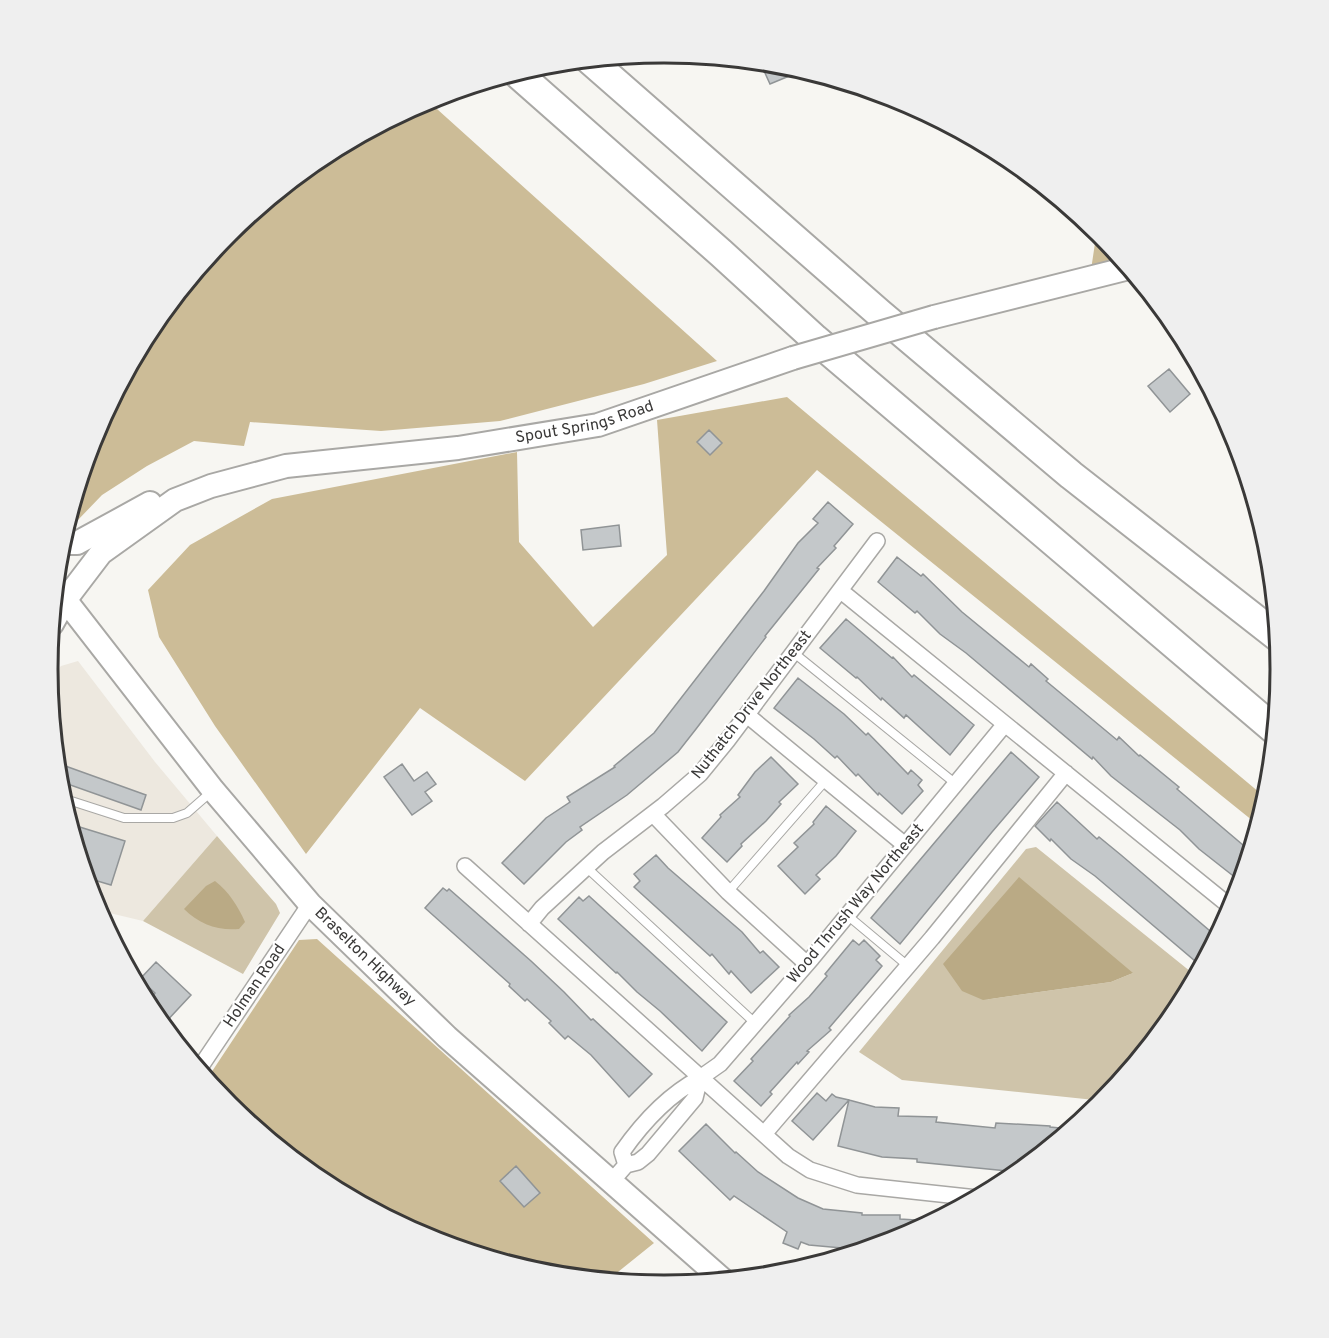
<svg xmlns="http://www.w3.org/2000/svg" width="1329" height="1338" font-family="Overpass,sans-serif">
	<rect width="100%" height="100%" fill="#f7f6f2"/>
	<path fill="#ede8df" d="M78 661 155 762 217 836 143 921 97 910 60 789 49 679 61 666Z"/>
	<path fill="#cfc4aa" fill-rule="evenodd" d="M217 836 276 904 280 913 243 974 143 921Z
		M1036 847 1196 976 1177 1012 1104 1101 902 1080 859 1052 1026 849ZM1133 973 1111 982 983 1000Z"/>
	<path fill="#ccbc97" d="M427 100 717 361 644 384 500 421 381 431 250 422 244 446 194 441 147 466 102 495 76 522 69 520 95 433 152 326 229 233 322 156Z
		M1097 230 1101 233 1135 275 1089 283Z
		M787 397 1266 798 1258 825 817 470 525 781 420 708 306 854 215 726 159 637 148 590 190 545 272 499 517 452 519 542 593 627 667 555 657 420Z
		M317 939 654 1243 608 1280 544 1274 428 1238 322 1181 228 1105 207 1079 299 940Z"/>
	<path fill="#baaa85" d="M1019 877 1133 973 1111 982 983 1000 962 991 943 964Z
		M215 881C229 892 238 906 245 922L239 929C218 931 199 924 184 909L206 886Z"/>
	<path fill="#c4c8ca" stroke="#909496" stroke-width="1.5" d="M760 62 791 66 794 74 770 84Z
		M1169 369 1190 394 1170 412 1148 386Z
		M709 430 722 443 710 455 697 442Z
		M828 502 853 524 834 546 836 548 817 568 819 569 765 636 766 637 696 729 678 752 627 795 580 827 582 830 566 842 524 884 502 863 546 818 570 802 567 797 615 767 614 766 654 733 764 591 798 543 818 523 813 519Z
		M619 525 621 546 583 550 581 530Z
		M897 557 921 576 923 574 962 612 1029 667 1031 664 1048 679 1046 681 1117 740 1119 737 1139 756 1140 755 1179 787 1177 789 1250 851 1241 882 1199 849 1180 830 1111 776 1093 757 1092 759 966 653 940 634 917 611 915 613 878 582Z
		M846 619 892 658 893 657 912 677 914 675 974 725 950 755 906 715 904 718 882 698 881 700 857 677 856 678 820 648Z
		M798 678 844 714 866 735 868 733 908 774 911 770 922 780 918 785 923 791 902 814 879 793 878 795 858 774 856 776 837 756 835 758 814 739 774 708Z
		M1011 752 1039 777 992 832 900 944 871 918Z
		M771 757 798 784 779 802 781 804 766 821 741 844 742 846 727 862 702 838 721 817 720 815 740 797 738 795 755 772Z
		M57 763 146 795 141 810 59 781Z
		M402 764 414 781 427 772 436 784 425 792 432 801 412 815 384 777Z
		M1057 802 1097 839 1099 837 1121 855 1217 937 1201 966 1095 876 1071 859 1051 839 1050 841 1035 826Z
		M826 806 856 831 836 856 816 875 820 879 805 894 778 866 798 847 794 843 814 824 813 822Z
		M70 824 125 841 111 885 87 878Z
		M656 855 668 868 742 932 760 953 763 951 779 967 751 993 731 971 729 974 712 954 710 956 634 887 640 881 634 874Z
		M443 888 447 891 449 889 531 961 564 992 591 1020 593 1019 652 1074 629 1097 591 1055 568 1036 565 1039 549 1023 551 1021 527 999 525 1001 509 986 510 984 425 908Z
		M589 896 727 1022 702 1051 660 1011 637 992 617 972 616 973 558 919 579 897 583 901Z
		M853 940 859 945 864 940 880 956 876 960 882 966 829 1028 831 1030 807 1051 809 1052 798 1064 797 1062 770 1092 772 1094 761 1106 734 1081 753 1061 751 1059 790 1016 789 1015 809 997 827 976 825 974Z
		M156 962 191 995 163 1025 147 1002 155 993 140 979Z
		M817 1093 826 1101 832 1094 836 1097 849 1100 813 1140 792 1121Z
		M849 1100 875 1107 899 1108 898 1116 937 1117 936 1122 995 1128 996 1123 1050 1126V1127L1071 1129 1018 1172 917 1162V1159L882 1157 838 1146Z
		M706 1124 735 1153 736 1152 758 1172 798 1198 823 1209 862 1213V1215H900V1219L933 1221 900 1239 864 1250 809 1245 801 1242 798 1249 783 1243 787 1232 734 1196 730 1200 679 1151Z
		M516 1166 540 1193 524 1207 500 1181Z"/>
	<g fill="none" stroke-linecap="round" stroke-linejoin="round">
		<defs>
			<path id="lane" d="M794 653 956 784
				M62 798 124 818H173L187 813 211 792
				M586 867 755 1023
				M728 892 826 780
				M847 915 908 966"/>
			<path id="street" d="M1230 427H1231
				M841 591 1232 908
				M747 715 905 845
				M653 814 728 892 807 964
				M465 866 788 1156 810 1170 857 1185 977 1198
				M529 924 542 908 603 852 663 806 700 774 727 741 877 541
				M199 1069 310 904
				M700 1078 720 1064 812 958 1005 724
				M764 1134 932 938 1066 773
				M612 1181 626 1165 638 1162 648 1154 695 1098 700 1078C668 1095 643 1122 622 1152L626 1165"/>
			<g id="secondary">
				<path d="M934 317 1129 268"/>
				<path d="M62 543H77L150 503"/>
				<path id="s1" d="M56 588 213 790 310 904 447 1037 723 1280"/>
				<path id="s2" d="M52 624 66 599 101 553 175 500 211 486 286 466 458 448 598 425 793 358"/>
			</g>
			<path id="highway" d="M590 60 879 313 1071 475 1278 637
				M517 73 721 253 815 339 1275 730"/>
		</defs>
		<use href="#lane" stroke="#a9a8a5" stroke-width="10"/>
		<use href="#street" stroke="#a9a8a5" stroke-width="18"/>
		<use href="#secondary" stroke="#a9a8a5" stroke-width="26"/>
		<use href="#highway" stroke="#a9a8a5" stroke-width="32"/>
		<use href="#lane" stroke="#fff" stroke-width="8"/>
		<use href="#street" stroke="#fff" stroke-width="15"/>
		<use href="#secondary" stroke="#fff" stroke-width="22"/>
		<use href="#highway" stroke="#fff" stroke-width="28"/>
		<defs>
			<path id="secondary-bridge" d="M793 358 934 317"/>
		</defs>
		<use href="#secondary-bridge" stroke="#a9a8a5" stroke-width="26" stroke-linecap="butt"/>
		<use href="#secondary-bridge" stroke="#fff" stroke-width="22"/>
	</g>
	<g text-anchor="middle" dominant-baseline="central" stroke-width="4.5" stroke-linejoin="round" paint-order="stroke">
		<g font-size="16" fill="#3a3938" stroke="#fff">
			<text stroke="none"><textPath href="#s2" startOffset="596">Spout Springs Road</textPath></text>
			<text transform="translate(752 705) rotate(-52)">Nuthatch Drive Northeast</text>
			<text transform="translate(856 904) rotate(-50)">Wood Thrush Way Northeast</text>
			<text stroke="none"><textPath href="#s1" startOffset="482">Braselton Highway</textPath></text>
			<text transform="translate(255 986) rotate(-56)">Holman Road</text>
		</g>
	</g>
	<path d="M0 0H1329V1338H0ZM58 669a606 606 0 1 1 1212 0a606 606 0 1 1-1212 0Z" fill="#efefef" fill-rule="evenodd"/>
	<path fill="none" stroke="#3a3938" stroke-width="3" d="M58 669a606 606 0 1 1 1212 0a606 606 0 1 1-1212 0Z"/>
</svg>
